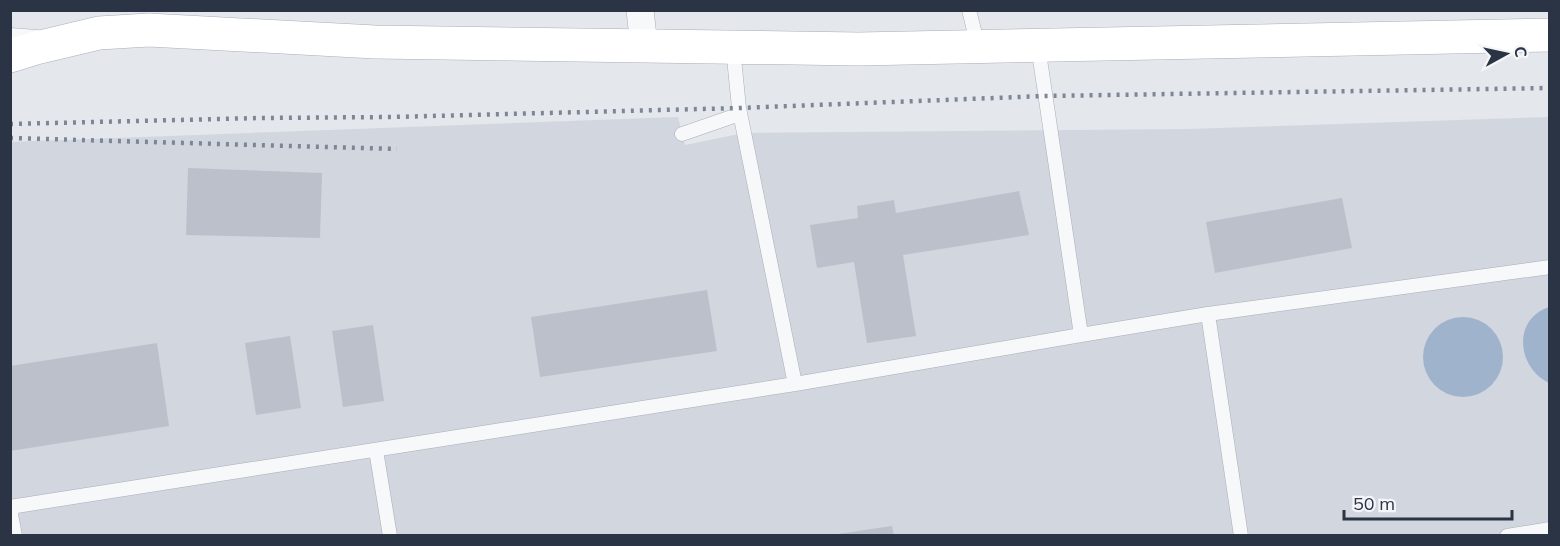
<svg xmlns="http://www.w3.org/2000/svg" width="1560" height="546" font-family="Mulish,sans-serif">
	<rect width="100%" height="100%" fill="#e4e7ec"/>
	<path fill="#d2d6de" d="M678 117 685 145 744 133 1187 129 1549 117V535H11L10 142Z"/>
	<path fill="#9fb4cc" d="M1549 307H1550L1549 383C1517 368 1512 319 1549 307Z
		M1423 357a40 40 0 1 1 80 0a40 40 0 1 1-80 0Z"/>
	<path fill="#bbc0ca" d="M188 168 322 173 320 238 186 235Z
		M1019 191 1029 235 903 255 916 336 867 343 854 262 817 268 810 225 858 218 857 206 894 200 896 213Z
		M1342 198 1352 248 1215 273 1206 222Z
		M707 290 717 351 540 377 531 317Z
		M373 325 384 401 343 407 332 331Z
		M290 336 301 408 256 415 245 343Z
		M157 343 169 426 10 451V366Z
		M892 526 894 536H839L838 534Z"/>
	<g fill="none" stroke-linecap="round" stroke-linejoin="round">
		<defs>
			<path id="lane" d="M969 10 978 46
				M10 35 37 37
				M1038 46 1081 335
				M682 134 740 114
				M1208 314 1241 536
				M795 384 1081 335 1208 314 1550 267
				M376 450 390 536
				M10 507 795 384 739 108 733 48
				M10 509 15 536
				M1507 536 1550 529"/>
			<path id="street" d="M640 10 644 46"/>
			<path id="secondary" d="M10 56 36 48 99 33 149 30 375 42 859 49 1550 35"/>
		</defs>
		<use href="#lane" stroke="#a9aeb7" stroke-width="15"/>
		<use href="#street" stroke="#a9aeb7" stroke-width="28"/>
		<use href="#secondary" stroke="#a9aeb7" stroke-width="34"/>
		<use href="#lane" stroke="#f7f8fa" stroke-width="14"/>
		<use href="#street" stroke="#f7f8fa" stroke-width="27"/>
		<use href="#secondary" stroke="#fff" stroke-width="33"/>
		<path stroke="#7d8696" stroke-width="4.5" stroke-dasharray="3 6" stroke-linecap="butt" d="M10 124 261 118 392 117 739 108 1045 96 1550 88
			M10 138 397 149"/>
	</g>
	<rect width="1560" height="546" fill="none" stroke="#2b3445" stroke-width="24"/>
	<g transform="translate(1506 54) rotate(82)" stroke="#f4f6f9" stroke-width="4.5" paint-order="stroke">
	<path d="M0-4.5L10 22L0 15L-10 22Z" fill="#2b3445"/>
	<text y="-9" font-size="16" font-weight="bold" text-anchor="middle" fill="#2b3445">С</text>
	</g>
	<path d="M1344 510v9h168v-9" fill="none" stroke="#2b3445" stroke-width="3"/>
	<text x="1353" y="510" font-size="18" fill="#2b3445" stroke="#f4f6f9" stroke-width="4.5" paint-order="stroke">50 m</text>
</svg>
